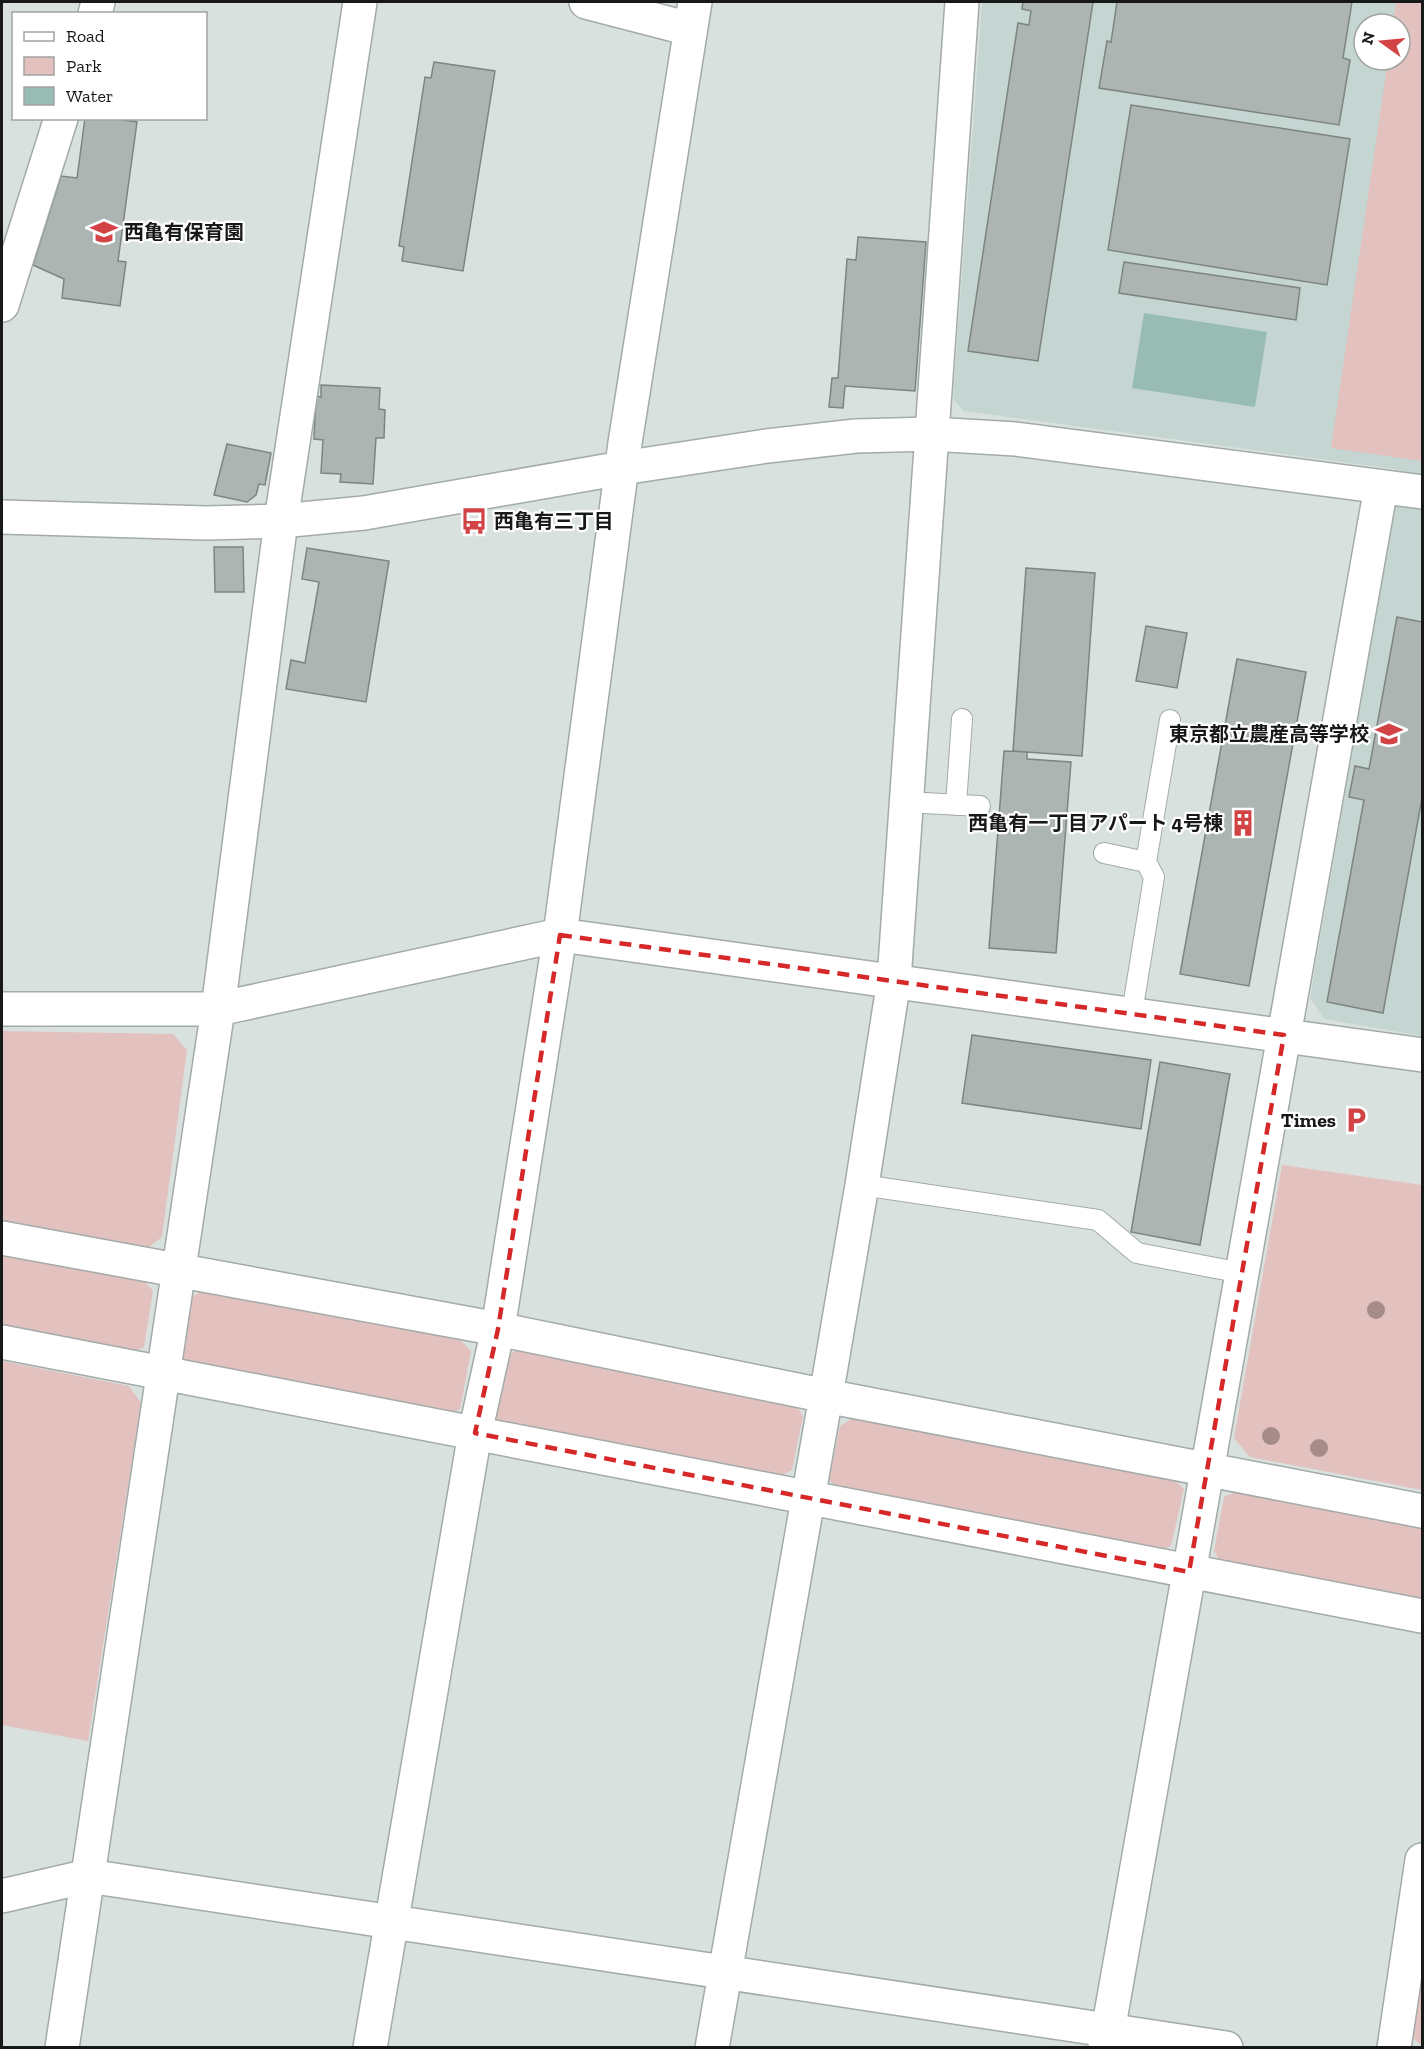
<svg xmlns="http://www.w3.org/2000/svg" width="1424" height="2049" font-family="'Zilla Slab','Noto Sans JP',serif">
	<rect width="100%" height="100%" fill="#d9e1df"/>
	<path fill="#c4d5d2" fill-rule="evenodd" d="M982 2H1422V1036L1324 1019 1310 998 1401 470 964 411 953 399ZM1364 24H1400V60H1364Z"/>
	<path fill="#e2c1be" d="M1396 2H1422V461L1331 448 1388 60H1400V24H1393Z
		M2 1031 173 1034 187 1050 162 1237 145 1250 2 1222Z
		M1282 1165 1422 1185V1490L1250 1457 1234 1438Z
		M2 1252 141 1278 153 1291 144 1347 127 1356 2 1332Z
		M203 1290 459 1339 471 1351 460 1409 442 1420 192 1371 177 1355 189 1299Z
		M520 1348 794 1403 803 1416 792 1470 771 1481 504 1430 494 1416 506 1357Z
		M2 1361 129 1386 141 1403 88 1741 2 1725Z
		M852 1418 1172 1478 1184 1489 1171 1546 1153 1553 839 1490 829 1480 840 1426Z
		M1242 1489 1422 1524V1606L1223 1567 1214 1551 1224 1497Z
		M1422 1943V2044H1419L1408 2032Z"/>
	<path fill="#98bcb4" d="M1144 313 1267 332 1255 407 1132 388Z"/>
	<path fill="#adb5b3" stroke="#7d8482" stroke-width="1.5" d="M1023 2H1093L1038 361 968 351 1018 23 1029 25 1031 11 1022 9Z
		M1117 2H1352L1343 58 1350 60 1339 125 1099 88 1107 41 1111 42Z
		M434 62 495 71 463 271 402 261 404 247 399 246 425 77 431 78Z
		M1131 105 1350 139 1327 285 1108 250Z
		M85 118H110L137 122 118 261 126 262 120 306 62 298 64 279 33 265 61 176 77 178Z
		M858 237 926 242 915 391 845 386 843 408 829 407 832 378H838L847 259 856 260Z
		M1124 262 1300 288 1296 320 1119 293Z
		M321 385 380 388 379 409 385 410 384 438H376L373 484 340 482 341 474 321 473 323 440 314 439 316 396 321 397Z
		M227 444 271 453 265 485 259 484 256 495 247 502 214 495Z
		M214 547H243L244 592H215Z
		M307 548 389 561 366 702 286 689 291 660 305 663 319 582 302 579Z
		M1026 568 1095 573 1082 756 1013 751Z
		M1397 617 1422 622V798L1383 1013 1327 1002 1364 800 1349 797 1355 766 1369 769Z
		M1146 626 1187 633 1177 688 1136 681Z
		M1237 659 1306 672 1249 986 1180 974Z
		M1004 751 1027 752V759L1071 762 1056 953 989 948Z
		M972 1035 1151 1060 1141 1129 962 1103Z
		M1160 1062 1230 1074 1200 1245 1131 1232Z"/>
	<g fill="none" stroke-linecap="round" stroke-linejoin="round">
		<defs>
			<path id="lane" d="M906 802 980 806
				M956 805 962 719
				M1104 853 1146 862
				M1132 1013 1154 877 1146 862 1170 720
				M862 1185 1098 1220 1137 1253 1242 1273"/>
			<path id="street" d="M586 2 690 29
				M95 14 98 2
				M2 305 61 118
				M2 1009H218L560 935 1422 1055
				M2 1238 498 1329 826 1396 1422 1511
				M2 1342 1422 1616
				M2 1896 88 1876 1226 2048
				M62 2048 218 1009 281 521 360 2
				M370 2048 475 1433 498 1329 560 935 625 443 695 2
				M712 2048 826 1396 862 1185 894 980 962 2
				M1105 2048 1381 487
				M1394 2048 1422 1860"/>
			<path id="secondary" d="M2 517 206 523 281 521 364 513 622 468 767 446 856 436 931 434 1016 439 1422 492"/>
		</defs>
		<use href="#lane" stroke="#a3aba9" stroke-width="22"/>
		<use href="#street" stroke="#a3aba9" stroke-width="36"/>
		<use href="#secondary" stroke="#a3aba9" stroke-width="36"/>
		<use href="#lane" stroke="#fff" stroke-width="20"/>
		<use href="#street" stroke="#fff" stroke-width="33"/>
		<use href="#secondary" stroke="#fff" stroke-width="33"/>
	</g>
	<g fill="#a58c8a">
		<circle cx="1376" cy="1310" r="9"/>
		<circle cx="1271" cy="1436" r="9"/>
		<circle cx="1319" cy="1448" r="9"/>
	</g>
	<path fill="none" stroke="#d62828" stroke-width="4.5" stroke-dasharray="12 8" stroke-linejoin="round" d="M560 935 1284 1035 1189 1572 475 1433 498 1329Z"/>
	<defs>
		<symbol id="school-bare" viewBox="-9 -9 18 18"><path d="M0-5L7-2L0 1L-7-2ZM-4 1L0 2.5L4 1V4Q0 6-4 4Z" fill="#d24345" stroke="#fff" stroke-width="2.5" paint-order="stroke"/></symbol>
		<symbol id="bus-bare" viewBox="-9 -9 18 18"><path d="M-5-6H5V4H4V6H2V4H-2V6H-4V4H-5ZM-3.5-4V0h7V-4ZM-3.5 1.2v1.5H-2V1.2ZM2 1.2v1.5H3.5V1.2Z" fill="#d24345" stroke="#fff" stroke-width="2.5" paint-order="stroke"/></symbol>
		<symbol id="building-bare" viewBox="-9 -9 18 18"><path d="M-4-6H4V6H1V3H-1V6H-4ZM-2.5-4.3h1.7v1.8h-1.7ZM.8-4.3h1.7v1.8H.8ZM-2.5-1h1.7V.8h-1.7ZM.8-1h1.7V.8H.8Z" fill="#d24345" stroke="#fff" stroke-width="2.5" paint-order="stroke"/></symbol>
		<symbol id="parking-bare" viewBox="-9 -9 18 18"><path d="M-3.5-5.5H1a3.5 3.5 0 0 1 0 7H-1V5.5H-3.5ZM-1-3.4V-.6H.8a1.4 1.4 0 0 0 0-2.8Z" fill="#d24345" stroke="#fff" stroke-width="2.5" paint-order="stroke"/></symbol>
	</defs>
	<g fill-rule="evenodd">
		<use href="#school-bare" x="85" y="213" width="38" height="38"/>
		<use href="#bus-bare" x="455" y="502" width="38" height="38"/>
		<use href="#school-bare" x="1370" y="715" width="38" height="38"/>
		<use href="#building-bare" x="1224" y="804" width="38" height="38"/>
		<use href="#parking-bare" x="1337" y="1101" width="38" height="38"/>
	</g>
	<g text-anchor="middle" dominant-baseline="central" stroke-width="4.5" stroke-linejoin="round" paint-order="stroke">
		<g font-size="20" font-weight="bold" fill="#171919" stroke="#fff" text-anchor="end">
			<text x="124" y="232" text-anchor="start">西亀有保育園</text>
			<text x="494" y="521" text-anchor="start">西亀有三丁目</text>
			<text x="1369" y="734">東京都立農産高等学校</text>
			<text x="1223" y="823">西亀有一丁目アパート 4号棟</text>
			<text x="1336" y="1120">Times</text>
		</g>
	</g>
	<rect width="1424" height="2049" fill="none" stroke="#171919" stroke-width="6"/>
	<rect x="12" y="12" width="195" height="108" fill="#ffffff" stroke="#a2a3a3" stroke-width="1.5"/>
	<rect x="24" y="32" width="30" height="9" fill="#ffffff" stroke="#a2a3a3" stroke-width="1.5"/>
	<text x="66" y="42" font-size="18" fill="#171919">Road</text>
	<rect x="24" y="57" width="30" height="18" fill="#e2c1be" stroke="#a2a3a3" stroke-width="1.5"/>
	<text x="66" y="72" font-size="18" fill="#171919">Park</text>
	<rect x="24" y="87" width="30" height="18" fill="#98bcb4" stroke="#a2a3a3" stroke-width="1.5"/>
	<text x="66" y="102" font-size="18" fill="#171919">Water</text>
	<g transform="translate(1382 42) rotate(285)"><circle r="28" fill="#ffffff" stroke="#a2a3a3" stroke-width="1.5"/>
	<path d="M0-4.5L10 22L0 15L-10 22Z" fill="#d24345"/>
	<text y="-9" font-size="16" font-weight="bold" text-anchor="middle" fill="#171919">N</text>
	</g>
</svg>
